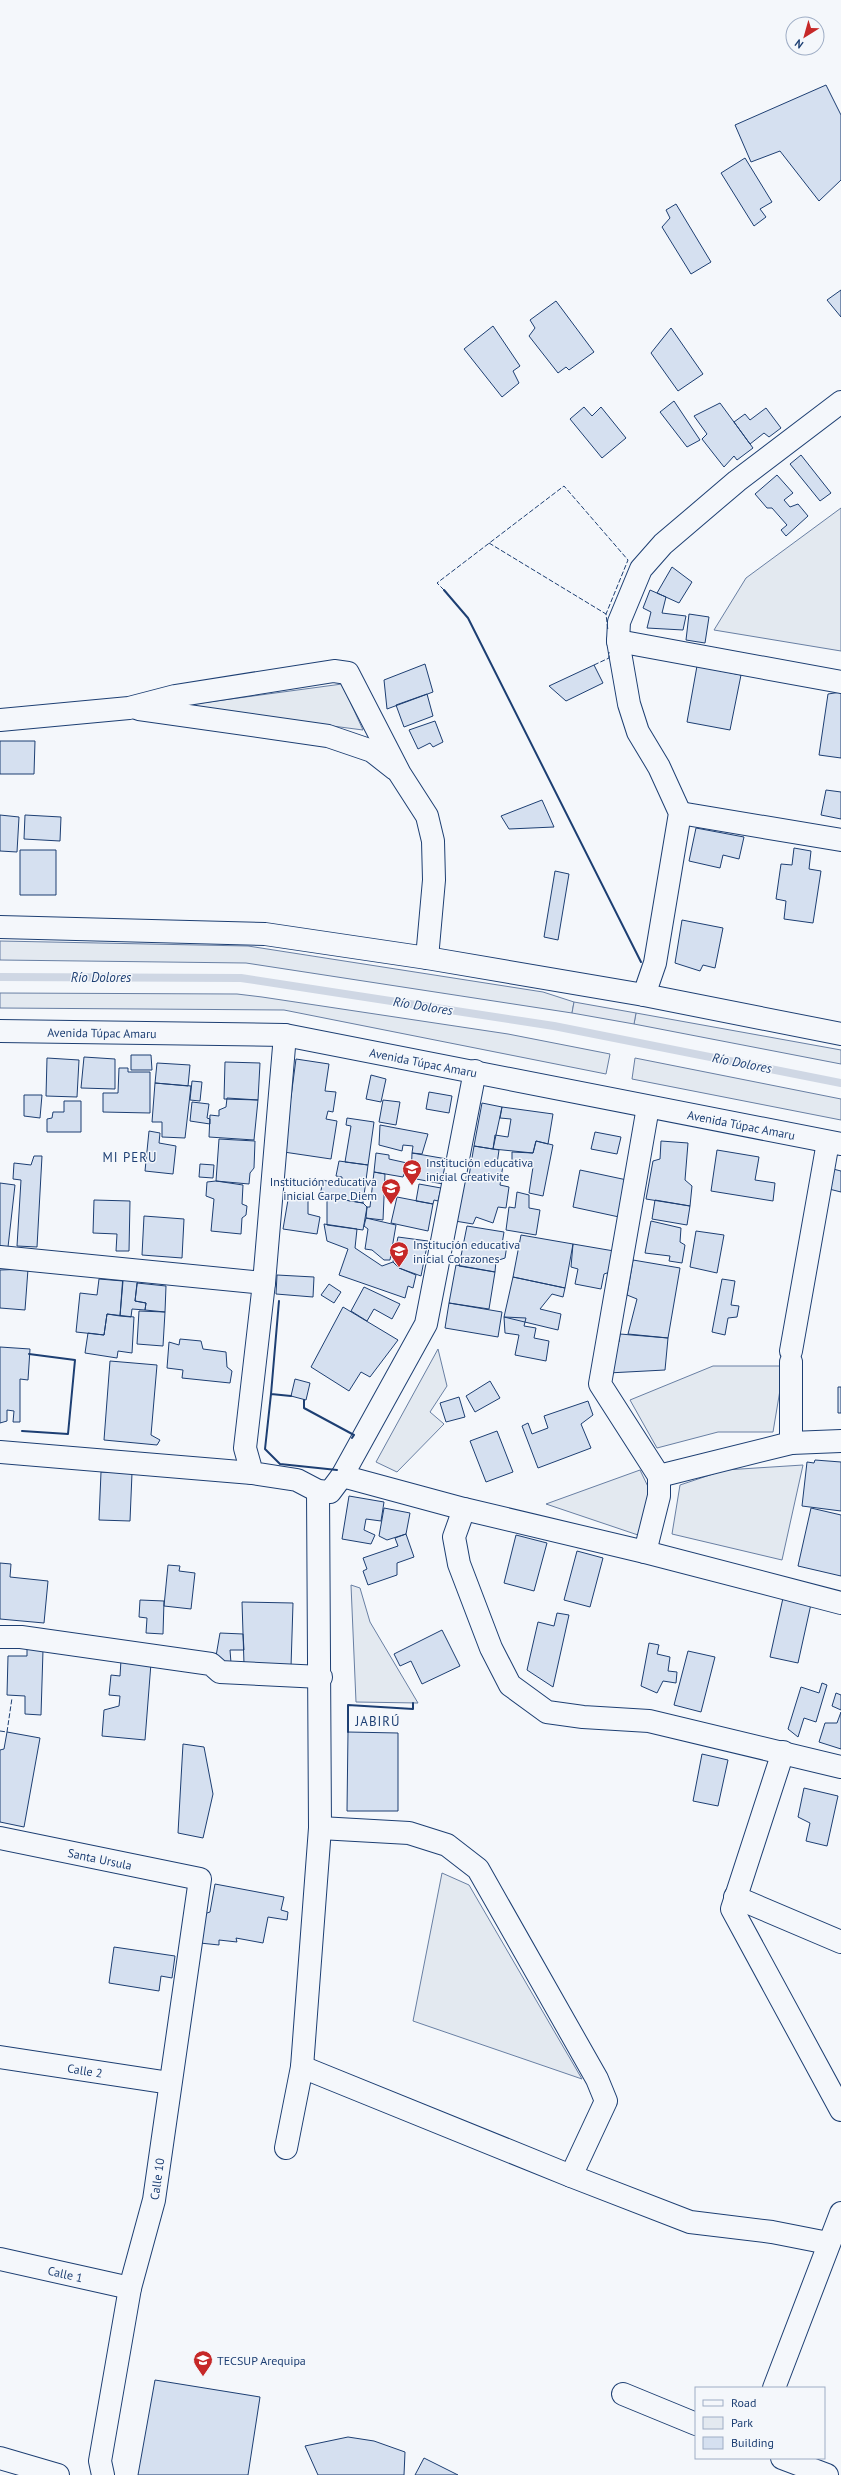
<svg xmlns="http://www.w3.org/2000/svg" width="841" height="2475" font-family="'PT Sans',sans-serif">
	<rect width="100%" height="100%" fill="#f4f7fb"/>
	<path fill="#e3e9f0" stroke="#687fa3" d="M841 508V651L714 630 746 578Z
		M342 684 363 730 179 706Z
		M0 941 248 946 543 992 574 1002 572 1013 246 963 0 960Z
		M0 993 237 994 262 997 508 1034 610 1054 606 1074 284 1010 0 1008Z
		M636 1013 841 1050V1064L634 1024Z
		M635 1058 841 1099V1120L632 1079Z
		M438 1349 447 1386 430 1412 444 1424 397 1472 376 1462Z
		M713 1366H784L773 1432H718L657 1448 630 1400Z
		M803 1465 782 1560 672 1534 680 1485 725 1470Z
		M640 1470 652 1495 638 1535 546 1504Z
		M351 1585 360 1588 370 1622 418 1703 356 1702Z
		M442 1873 469 1885 582 2079 413 2021Z"/>
	<path fill="#e3e8f0" stroke="#687fa3" d="M574 1002 636 1013 634 1024 572 1013Z"/>
	<g fill="none" stroke-linecap="round" stroke-linejoin="round">
		<path stroke="#cfd7e4" stroke-width="8" d="M0 977 241 978 554 1026 841 1083"/>
	</g>
	<path fill="#d5e0f0" stroke="#1d3f73" d="M826 85 841 115V180L819 201 780 151 751 162 735 125Z
		M745 158 772 202 760 209 766 217 754 226 721 173Z
		M676 204 711 262 691 274 662 227 670 218 666 210Z
		M841 290V317L827 300Z
		M556 301 594 352 569 370 566 367 558 373 529 336 535 328 530 320Z
		M493 326 520 366 513 371 519 383 502 397 464 349Z
		M671 328 703 374 678 391 651 353Z
		M674 401 700 440 687 447 660 412Z
		M720 403 753 448 737 460 734 456 724 467 702 439 707 434 694 416Z
		M584 407 592 416 601 407 626 438 602 458 570 419Z
		M766 408 781 428 769 437 764 433 750 444 734 422 745 414 750 420Z
		M801 455 831 493 820 501 790 464Z
		M777 475 793 493 784 500 790 507 798 504 808 516 786 536 781 530 787 525 772 508H767L755 494Z
		M672 567 692 582 679 603 657 593Z
		M650 590 666 597 662 613 686 616 683 630 647 628 651 612 643 608Z
		M689 614 709 617 705 643 686 640Z
		M425 664 433 692 387 709 384 680Z
		M594 665 603 683 566 701 549 686Z
		M697 666 741 675 730 730 687 722Z
		M841 692V758L819 755 828 694Z
		M427 694 433 716 404 727 396 705Z
		M435 721 443 742 433 747 430 743 418 749 409 730Z
		M0 741H35L34 774H0Z
		M826 790 841 792V819L821 815Z
		M542 800 554 827 509 829 501 816Z
		M0 815 19 817 17 852 0 851Z
		M25 815 61 817 60 841 24 839Z
		M696 828 744 837 739 859 723 855 720 868 689 861Z
		M794 848 811 851 809 869 821 871 813 923 784 919 786 901 776 899 781 864 792 865Z
		M20 850H56V895H20Z
		M555 871 569 874 558 940 544 937Z
		M682 920 723 928 715 968 703 965 700 971 675 963Z
		M131 1055H151L152 1070H131Z
		M84 1057 115 1059V1089L81 1088Z
		M47 1058 79 1060 77 1097 46 1096Z
		M296 1059 329 1064 325 1091 336 1092 333 1112 328 1111 326 1119 337 1121 331 1159 277 1151 291 1097Z
		M225 1062 260 1063 258 1100 224 1099Z
		M157 1063 190 1065 188 1086 155 1083Z
		M119 1068H128V1072H150V1113L103 1112V1093H118Z
		M371 1075 386 1079 381 1102 366 1099Z
		M192 1081 202 1082 200 1101 190 1100Z
		M155 1083 191 1086 185 1138 162 1137V1122H152Z
		M429 1092 452 1096 449 1113 426 1109Z
		M24 1095H42L40 1118 24 1116Z
		M227 1098 258 1100 254 1140 209 1137 210 1115 219 1116V1110L226 1107Z
		M383 1100 400 1102 396 1125 379 1122Z
		M64 1101H81V1132H47V1119L52 1118 53 1112H64Z
		M192 1102 209 1104 207 1118 210 1119V1124L190 1121Z
		M482 1103 502 1107 493 1149 474 1146Z
		M502 1107 553 1114 548 1144 536 1141 533 1153 493 1149 495 1135 508 1137 511 1119 500 1118Z
		M347 1118 374 1122 368 1165 345 1162 351 1126 346 1125Z
		M380 1125 428 1134 422 1154 412 1153 413 1146 403 1145 402 1151 379 1145Z
		M149 1131 160 1133 159 1143 176 1146 173 1174 145 1171Z
		M595 1132 621 1137 617 1154 591 1149Z
		M219 1139 255 1141 254 1168 250 1173 249 1184 216 1181Z
		M536 1141 553 1145 543 1196 529 1193 533 1167 512 1164V1152L533 1153Z
		M661 1141 688 1143 685 1180 692 1186 690 1206 646 1199 653 1161 660 1159Z
		M474 1146 499 1150 497 1164 503 1165 500 1185 509 1187 506 1208 498 1207 493 1223 476 1217 473 1224 455 1221 462 1175 469 1176Z
		M717 1150 759 1157 755 1180 775 1183 773 1201 711 1191Z
		M376 1153 389 1155V1159L407 1163 403 1177 374 1172Z
		M412 1153 447 1159 443 1184 411 1178Z
		M34 1156H42L37 1247 17 1246 21 1180 13 1179 14 1163 31 1165Z
		M339 1161 368 1165 363 1203 320 1196 323 1180 342 1185V1177L336 1176Z
		M200 1164 214 1165 213 1178 199 1177Z
		M833 1169 841 1171V1192L829 1189Z
		M580 1170 627 1180 619 1217 573 1207Z
		M374 1172 385 1174 383 1220 366 1218 367 1207H370Z
		M216 1181 243 1185 242 1204 247 1206 246 1215 242 1218 241 1234 211 1231 214 1199 206 1196 207 1182Z
		M0 1183 15 1185 8 1247 0 1246Z
		M419 1184 441 1188 438 1201 434 1200 433 1204 416 1201Z
		M517 1192 529 1195V1208L540 1210 536 1235 506 1230 509 1207 515 1208Z
		M289 1194 308 1200V1214L320 1217 317 1234 283 1229Z
		M327 1197 363 1203 367 1207 363 1230 327 1225Z
		M397 1197 433 1204 428 1231 391 1223Z
		M94 1200 130 1201 129 1251H116L117 1234 93 1233Z
		M655 1200 690 1206 687 1225 652 1219Z
		M144 1216 184 1219 182 1258 142 1255Z
		M366 1218 396 1225 390 1260H384L372 1250 365 1249 368 1229 364 1226Z
		M651 1221 681 1228 680 1242 685 1245 682 1263 669 1261 670 1256 645 1253Z
		M324 1224 357 1229 355 1248 382 1266 393 1262 399 1268 416 1275 413 1288 408 1286 405 1298 339 1275 348 1249 327 1241Z
		M467 1226 504 1232 502 1244 507 1245 505 1258 496 1261 495 1272 459 1266Z
		M696 1231 724 1235 717 1273 690 1267Z
		M521 1235 573 1244 565 1288 513 1277Z
		M398 1237 428 1241 421 1276 399 1268 393 1262Z
		M573 1244 614 1251 610 1272 604 1274 601 1289 575 1284 578 1269 571 1267Z
		M633 1260 680 1268 668 1338 628 1334 637 1299 627 1295Z
		M456 1265 495 1272 489 1309 449 1303Z
		M28 1269 25 1310 0 1308V1270Z
		M123 1275 138 1277 135 1301 146 1303 145 1310 132 1309 131 1317 120 1316Z
		M277 1275 314 1277 313 1297 276 1294Z
		M513 1277 565 1288 563 1297 552 1294 540 1309 561 1314 558 1330 504 1317Z
		M99 1279 123 1281 120 1316 107 1314 104 1335 76 1332 80 1293 97 1295Z
		M722 1279 735 1281 731 1305 739 1306 737 1317 728 1318 725 1335 712 1332Z
		M137 1283 166 1286 165 1312 145 1310 146 1303 135 1301Z
		M329 1284 341 1292 334 1303 321 1295Z
		M364 1287 400 1304 392 1319 374 1309 367 1321 351 1311Z
		M449 1303 502 1312 498 1337 445 1328Z
		M343 1307 398 1340 370 1377 361 1372 349 1391 311 1367Z
		M139 1311 165 1312 163 1346 137 1344Z
		M107 1314 134 1317 132 1353 118 1351 117 1358 85 1353 88 1333 104 1335Z
		M504 1317 526 1318 524 1326 536 1328 534 1338 549 1341 546 1361 515 1355 519 1335 505 1333Z
		M620 1334 668 1338 665 1370 608 1373 612 1345 619 1342Z
		M180 1339 201 1341 203 1349 226 1352 227 1367 232 1371 230 1383 182 1378 183 1370 167 1368 169 1342 179 1345Z
		M0 1347 30 1349 28 1380 20 1379V1422H13L14 1411 7 1410V1421L0 1423Z
		M110 1361 157 1365 151 1435 160 1440 157 1445 104 1440Z
		M295 1379 310 1383 306 1400 291 1396Z
		M490 1381 500 1398 475 1412 466 1396Z
		M838 1387H841V1413H838Z
		M459 1397 465 1417 446 1422 440 1403Z
		M588 1401 593 1415 581 1424 591 1448 538 1468 522 1426 528 1423 532 1434 548 1428 544 1416Z
		M497 1431 513 1472 486 1482 470 1441Z
		M815 1460 841 1462V1511L802 1506 807 1462 814 1463Z
		M101 1472 132 1473 130 1521 99 1520Z
		M349 1496 384 1502 381 1521 366 1519 364 1530 375 1535 371 1544 342 1539Z
		M384 1508 410 1513 406 1534 387 1540 379 1536Z
		M811 1508 841 1515V1576L798 1566Z
		M406 1534 414 1557 397 1563V1575L368 1585 363 1571 367 1569 363 1558 398 1546 395 1538Z
		M516 1535 547 1543 534 1591 504 1583Z
		M577 1551 603 1558 590 1607 564 1600Z
		M0 1563 11 1564 10 1577 48 1581 44 1623 0 1619Z
		M168 1565 180 1566 179 1571 195 1573 191 1609 164 1606Z
		M783 1598 811 1604 798 1663 770 1657Z
		M140 1600 164 1601 163 1634 146 1633 147 1618 139 1617Z
		M242 1602 293 1603 291 1667 244 1664Z
		M557 1613 569 1615 553 1687 527 1670 538 1622 554 1626Z
		M442 1630 460 1666 422 1684 411 1661 400 1666 394 1654Z
		M220 1633 243 1634 244 1650H230L231 1663 215 1662Z
		M649 1643 659 1645 657 1654 670 1657 668 1671 677 1672 676 1683 663 1681 657 1693 641 1686Z
		M27 1649 43 1650 41 1715 25 1714V1696L7 1695 8 1656H27Z
		M688 1651 715 1657 701 1712 674 1705Z
		M121 1660 151 1663 145 1740 102 1736 104 1710 119 1706 120 1696 109 1695 111 1675 120 1676Z
		M822 1683 827 1685 816 1722 804 1718 798 1737 788 1729 801 1687 819 1693Z
		M836 1693 841 1695V1710L832 1706Z
		M841 1712V1749L819 1742 825 1723H837Z
		M7 1732 40 1738 24 1827 0 1822V1750L4 1749Z
		M348 1732 398 1733V1811H347Z
		M183 1744 204 1747 213 1794 203 1838 178 1833Z
		M702 1754 728 1760 718 1806 693 1801Z
		M804 1788 838 1796 827 1846 806 1841 810 1823 798 1817Z
		M215 1884 284 1897 281 1910 288 1912 287 1920 268 1917 263 1943 236 1938 237 1942 219 1940V1945L200 1943 204 1914 210 1912Z
		M114 1947 175 1956 172 1978 161 1976 159 1991 109 1983Z
		M155 2380 260 2397 248 2475H138Z
		M348 2437 374 2441 405 2452 404 2475H318L305 2446Z
		M424 2458 458 2475H415Z"/>
	<g fill="none" stroke-linecap="round" stroke-linejoin="round">
		<defs>
			<g id="minor">
				<path d="M618 641 841 682"/>
				<path d="M139 709 328 736 372 751 395 769"/>
				<path d="M0 720 129 708 175 696 334 671 348 673 400 774 427 816 433 841 434 880 427 958"/>
				<path d="M680 813 841 840"/>
				<path d="M0 927 265 934 427 958 644 995 841 1034"/>
				<path d="M644 995 655 963 680 813 659 767 638 732 629 704 618 641 619 622 641 569 663 544 737 481 841 402"/>
				<path id="s1" d="M0 1031 285 1035 841 1144"/>
				<path d="M285 1035 264 1283 245 1448 252 1473 297 1480 318 1491 330 1492 342 1476 426 1324 475 1071"/>
				<path d="M648 1107 600 1384 659 1476"/>
				<path d="M0 1257 264 1283"/>
				<path d="M791 1351 828 1142"/>
				<path d="M791 1443V1362"/>
				<path d="M0 1452 252 1473"/>
				<path d="M342 1476 464 1509 645 1552 841 1603"/>
				<path d="M464 1509 454 1537 459 1564 491 1648 510 1685 547 1712 583 1717 649 1721 841 1767"/>
				<path d="M645 1552 659 1496V1476L791 1443 841 1441"/>
				<path d="M0 1637H21L211 1664 220 1672 321 1677"/>
				<path d="M783 1752 732 1909 841 2110"/>
				<path d="M320 1828 409 1833 447 1845 478 1869 597 2079 606 2101 571 2176"/>
				<path id="s2" d="M0 1838 200 1879 154 2200 130 2288 100 2461 103 2475"/>
				<path d="M735 1897 841 1942"/>
				<path id="s3" d="M0 2057 170 2083"/>
				<path d="M302 2067 571 2176 690 2222 772 2232 828 2243"/>
				<path d="M286 2148 302 2067 320 1828 318 1491"/>
				<path id="s4" d="M0 2259 130 2288"/>
				<path d="M774 2388 841 2213"/>
				<path d="M623 2394 696 2424"/>
				<path d="M0 2458 58 2475"/>
				<path d="M782 2458 827 2475"/>
			</g>
		</defs>
		<use href="#minor" stroke="#1d3f73" stroke-width="24"/>
		<use href="#minor" stroke="#f4f7fb" stroke-width="22"/>
		<path stroke="#1d3f73" stroke-width="1" stroke-dasharray="5 2" stroke-linecap="butt" d="M489 543 606 614
			M444 590 437 583 564 486 628 560 606 614 608 631
			M594 665 609 658V652
			M0 1731 7 1732 12 1698"/>
		<path stroke="#1d3f73" stroke-width="2" d="M444 590 468 618 641 962
			M271 1394 279 1301
			M291 1396 271 1394 265 1449 280 1464 337 1470
			M304 1400V1408L354 1435 352 1438
			M22 1431 68 1434 75 1360 29 1354
			M348 1732V1705L413 1709V1703"/>
	</g>
	<defs>
		<symbol id="school-pin" viewBox="-11 -11 22 30"><path d="M0 17L-7.5 6A9.5 9.5 0 1 1 7.5 6Z" fill="#c62828" stroke="#f4f7fb"/><path d="M0-5L7-2L0 1L-7-2ZM-4 1L0 2.5L4 1V4Q0 6-4 4Z" fill="#fff"/></symbol>
		<symbol id="university-pin" viewBox="-11 -11 22 30"><path d="M0 17L-7.5 6A9.5 9.5 0 1 1 7.5 6Z" fill="#c62828" stroke="#f4f7fb"/><path d="M0-5L7-2L0 1L-7-2ZM-4 1L0 2.5L4 1V4Q0 6-4 4Z" fill="#fff"/></symbol>
	</defs>
	<g fill-rule="evenodd">
		<use href="#school-pin" x="401" y="1158" width="22" height="30"/>
		<use href="#school-pin" x="380" y="1177" width="22" height="30"/>
		<use href="#school-pin" x="388" y="1240" width="22" height="30"/>
		<use href="#university-pin" x="192" y="2349" width="22" height="30"/>
	</g>
	<g text-anchor="middle" dominant-baseline="central" stroke-width="3" stroke-linejoin="round" paint-order="stroke">
		<g font-size="12" fill="#1d3f73" stroke="#f4f7fb">
			<text stroke="none"><textPath href="#s1" startOffset="102">Avenida Túpac Amaru</textPath></text>
			<text stroke="none"><textPath href="#s1" startOffset="426">Avenida Túpac Amaru</textPath></text>
			<text stroke="none"><textPath href="#s1" startOffset="750">Avenida Túpac Amaru</textPath></text>
			<text stroke="none"><textPath href="#s2" startOffset="102">Santa Ursula</textPath></text>
			<text stroke="none"><textPath href="#s3" startOffset="86">Calle 2</textPath></text>
			<text transform="translate(157 2179) rotate(-82)">Calle 10</text>
			<text stroke="none"><textPath href="#s4" startOffset="67">Calle 1</textPath></text>
		</g>
		<g font-size="12" fill="#1d3f73" stroke="#f4f7fb" text-anchor="start">
			<text x="426" y="1162">Institución educativa<tspan x="426" dy="14">inicial Creativite</tspan></text>
			<text x="377" y="1181" text-anchor="end">Institución educativa<tspan x="377" dy="14">inicial Carpe Diem</tspan></text>
			<text x="413" y="1244">Institución educativa<tspan x="413" dy="14">inicial Corazones</tspan></text>
			<text x="217" y="2360">TECSUP Arequipa</text>
		</g>
		<g font-size="13" font-style="italic" fill="#1d3f73" stroke="#f4f7fb">
			<text x="101" y="977">Río Dolores</text>
			<text transform="translate(423 1006) rotate(9)">Río Dolores</text>
			<text transform="translate(742 1063) rotate(11)">Río Dolores</text>
		</g>
		<g font-size="13" letter-spacing="1" fill="#1d3f73" stroke="#f4f7fb">
			<text x="130" y="1157">MI PERU</text>
			<text x="378" y="1721">JABIRÚ</text>
		</g>
	</g>
	<rect x="695" y="2387" width="130" height="72" fill="#f4f7fb" stroke="#9eadc5"/>
	<rect x="703" y="2400" width="20" height="6" fill="#f4f7fb" stroke="#9eadc5"/>
	<text x="731" y="2407" font-size="12" fill="#1d3f73">Road</text>
	<rect x="703" y="2417" width="20" height="12" fill="#e3e9f0" stroke="#9eadc5"/>
	<text x="731" y="2427" font-size="12" fill="#1d3f73">Park</text>
	<rect x="703" y="2437" width="20" height="12" fill="#d5e0f0" stroke="#9eadc5"/>
	<text x="731" y="2447" font-size="12" fill="#1d3f73">Building</text>
	<g transform="translate(805 36) rotate(217)"><circle r="19" fill="#f4f7fb" stroke="#9eadc5"/>
	<path d="M0-3L7 15L0 10L-7 15Z" fill="#c62828"/>
	<text y="-6" font-size="11" font-weight="bold" text-anchor="middle" fill="#1d3f73">N</text>
	</g>
</svg>
